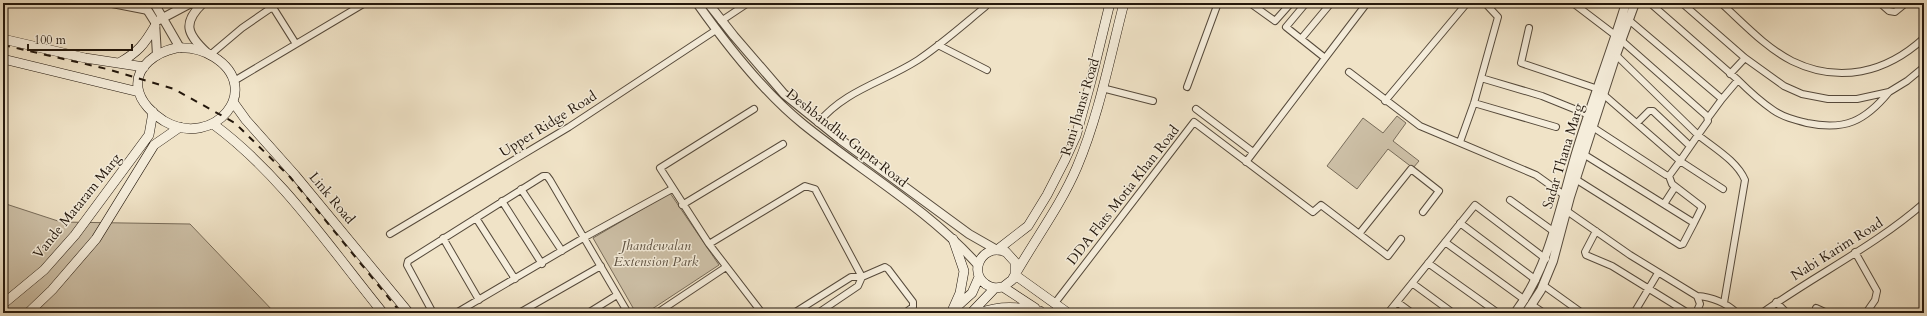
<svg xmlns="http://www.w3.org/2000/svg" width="1927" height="316" font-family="Cardo,serif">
	<rect width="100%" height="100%" fill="#f0e3c7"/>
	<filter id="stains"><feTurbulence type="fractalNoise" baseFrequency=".005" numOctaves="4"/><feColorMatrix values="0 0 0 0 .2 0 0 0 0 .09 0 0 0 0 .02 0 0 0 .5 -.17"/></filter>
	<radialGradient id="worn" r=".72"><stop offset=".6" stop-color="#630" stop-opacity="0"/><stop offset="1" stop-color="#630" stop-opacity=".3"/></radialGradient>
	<path fill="#cdc0a7" stroke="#786c5a" d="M1397 116 1406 123 1393 141 1419 161 1413 168 1388 149 1357 189 1327 166 1363 118 1383 133Z
		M670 193 719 265 646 313H636L593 238Z
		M3 203 61 222 190 224 275 313H3Z"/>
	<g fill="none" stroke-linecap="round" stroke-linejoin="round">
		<defs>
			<path id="minor" d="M107 3 148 11
				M1250 3 1275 21 1291 3
				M1306 3 1286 27 1325 58
				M1573 3 1615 35
				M1682 3 1745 58 1784 86 1802 94 1828 99H1857L1889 92 1907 81 1924 67
				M1721 3C1742 22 1766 48 1792 61 1839 84 1886 73 1924 38
				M1880 3 1889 11 1895 12 1906 3
				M721 21 748 3
				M1630 21 1722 99 1738 80 1650 3
				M1529 28 1521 63 1598 89
				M1301 39 1331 3
				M938 45 987 70
				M210 55 242 28 271 8 274 9 296 44
				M1616 55 1698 135 1708 121 1707 116 1622 41
				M1349 72 1420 126 1536 175 1564 195
				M1730 74 1745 58
				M1481 78 1542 96 1589 115
				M1738 80C1749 91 1760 101 1773 110 1783 117 1795 120 1807 123 1845 131 1865 121 1889 92
				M234 81 365 3
				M1187 87 1218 3
				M1102 88 1153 101
				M1385 101 1467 3
				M1474 103 1556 127
				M754 109 660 168 709 244 762 313
				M1196 109 1253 152
				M1708 118 1722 99
				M818 123C845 90 884 82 918 60 942 44 963 25 985 7
				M1637 123 1649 111H1653L1690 146
				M1594 128 1666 175 1669 176 1680 161 1604 95
				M1460 142 1474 103 1498 17 1485 3
				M1246 162 1367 3
				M1669 176 1672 184 1702 207 1694 223
				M1577 180 1680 245 1683 244 1694 223 1585 155
				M521 189 562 251
				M1723 189 1680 161 1698 135C1714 148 1737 161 1745 180L1724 303
				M1510 200 1553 231
				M502 201 542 264
				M1664 204 1675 187
				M682 205 783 144
				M1564 209 1630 255 1697 296 1700 304 1696 313
				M476 218 515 279
				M1460 223 1536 280
				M1596 231 1585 252 1586 255 1612 266 1688 313
				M390 234 569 127 716 30
				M1359 234 1411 169 1439 191 1423 212
				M443 238 479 300
				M1445 242 1525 300
				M709 244 805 186 815 189 862 277
				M1855 252 1877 291 1875 300 1866 313
				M1428 263 1498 313
				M1412 283 1453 313
				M1543 285 1582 313
				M1697 296C1713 297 1725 302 1737 313
				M1397 302 1412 313
				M1776 302 1787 313
				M1055 303 1194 122 1313 212 1321 205 1388 256 1401 239
				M1532 305 1544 313
				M1816 308 1827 313
				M433 313 407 265 408 261 543 176H547L550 180 628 313
				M456 313 585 237 672 189
				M519 313 601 266
				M588 313 617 295
				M657 313 726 267
				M794 313 851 277H862L885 267 888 269 913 302V307L905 313
				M818 313 858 286 862 277
				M1388 313 1475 205 1546 259
				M1634 313 1658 273
				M1762 313C1815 275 1875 246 1924 203"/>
			<path id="tertiary" d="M143 3 155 22 157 55
				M154 3 180 48
				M203 3C182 23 187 34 206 52
				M697 3C726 44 763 92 803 124 861 171 928 209 978 265
				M708 3 734 36 784 94 841 140 969 234 997 250
				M159 20 191 3
				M1515 313C1550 266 1560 206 1577 150 1592 101 1611 52 1626 3
				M1526 313 1541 290 1553 261 1570 197 1616 55 1635 3"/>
			<path id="secondary" d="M3 39 85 58 144 67
				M176 48C189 47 203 50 214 57 265 89 214 150 164 121 153 114 140 102 138 88 135 66 157 52 176 48Z
				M3 59 139 92
				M119 63C138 52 144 45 155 26
				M233 102 246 120 295 175 409 313
				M213 124C281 174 330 248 383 313
				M997 250 1028 226 1047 195 1065 160 1076 136 1091 81 1110 3
				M1015 275V262L1006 252C979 241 964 281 995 288L1003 287 1012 280C1033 242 1060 207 1077 167 1099 115 1110 57 1124 3
				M1015 275 1068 313
				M1003 287 1035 308
				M3 304 44 270 75 235 149 135 153 112
				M952 311 960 293 964 271 953 239
				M952 311 972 293 979 277
				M28 313 52 290 96 239 154 145 180 127
				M971 313 995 288
				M980 313C1000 305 1019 307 1040 311"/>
		</defs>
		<use href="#minor" stroke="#564a3b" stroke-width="8"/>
		<use href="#tertiary" stroke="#564a3b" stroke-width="10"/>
		<use href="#secondary" stroke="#23170c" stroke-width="10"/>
		<use href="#minor" stroke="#f5eddb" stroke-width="6"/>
		<use href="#tertiary" stroke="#f5eddb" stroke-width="8"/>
		<use href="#secondary" stroke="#f5eddb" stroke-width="9"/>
		<path stroke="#23170c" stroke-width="2" stroke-dasharray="7 7" stroke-linecap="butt" d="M3 45 107 69 174 89 235 123 290 177 401 313"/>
	</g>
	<g text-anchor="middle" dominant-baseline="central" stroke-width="3" stroke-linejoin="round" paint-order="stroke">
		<g font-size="14" fill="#23170c" stroke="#f5eddb">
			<text transform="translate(1080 107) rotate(-73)">Rani Jhansi Road</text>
			<text transform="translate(548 124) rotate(-32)">Upper Ridge Road</text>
			<text transform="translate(847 138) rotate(38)">Deshbandhu Gupta Road</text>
			<text transform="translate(1563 156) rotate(-73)">Sadar Thana Marg</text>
			<text transform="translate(1123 195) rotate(-52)">DDA Flats Motia Khan Road</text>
			<text transform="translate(332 198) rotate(50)">Link Road</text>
			<text transform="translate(77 206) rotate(-51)">Vande Mataram Marg</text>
			<text transform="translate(1837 249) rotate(-32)">Nabi Karim Road</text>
		</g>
		<g font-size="14" font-style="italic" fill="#5e5242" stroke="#f5eddb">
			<text x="656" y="245">Jhandewalan<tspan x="656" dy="16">Extension Park</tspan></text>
		</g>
	</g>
	<rect width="1927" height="316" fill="none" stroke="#f0e3c7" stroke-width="16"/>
	<rect x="4" y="4" width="1919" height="308" fill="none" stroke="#23170c" stroke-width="2"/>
	<rect x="8" y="8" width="1911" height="300" fill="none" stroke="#23170c"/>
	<path d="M28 44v6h104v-6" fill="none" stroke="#23170c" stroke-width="2"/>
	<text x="34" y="44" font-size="12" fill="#23170c" stroke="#f5eddb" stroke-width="3" paint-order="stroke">100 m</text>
	<rect width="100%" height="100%" filter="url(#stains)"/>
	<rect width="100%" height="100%" fill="url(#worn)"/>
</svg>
